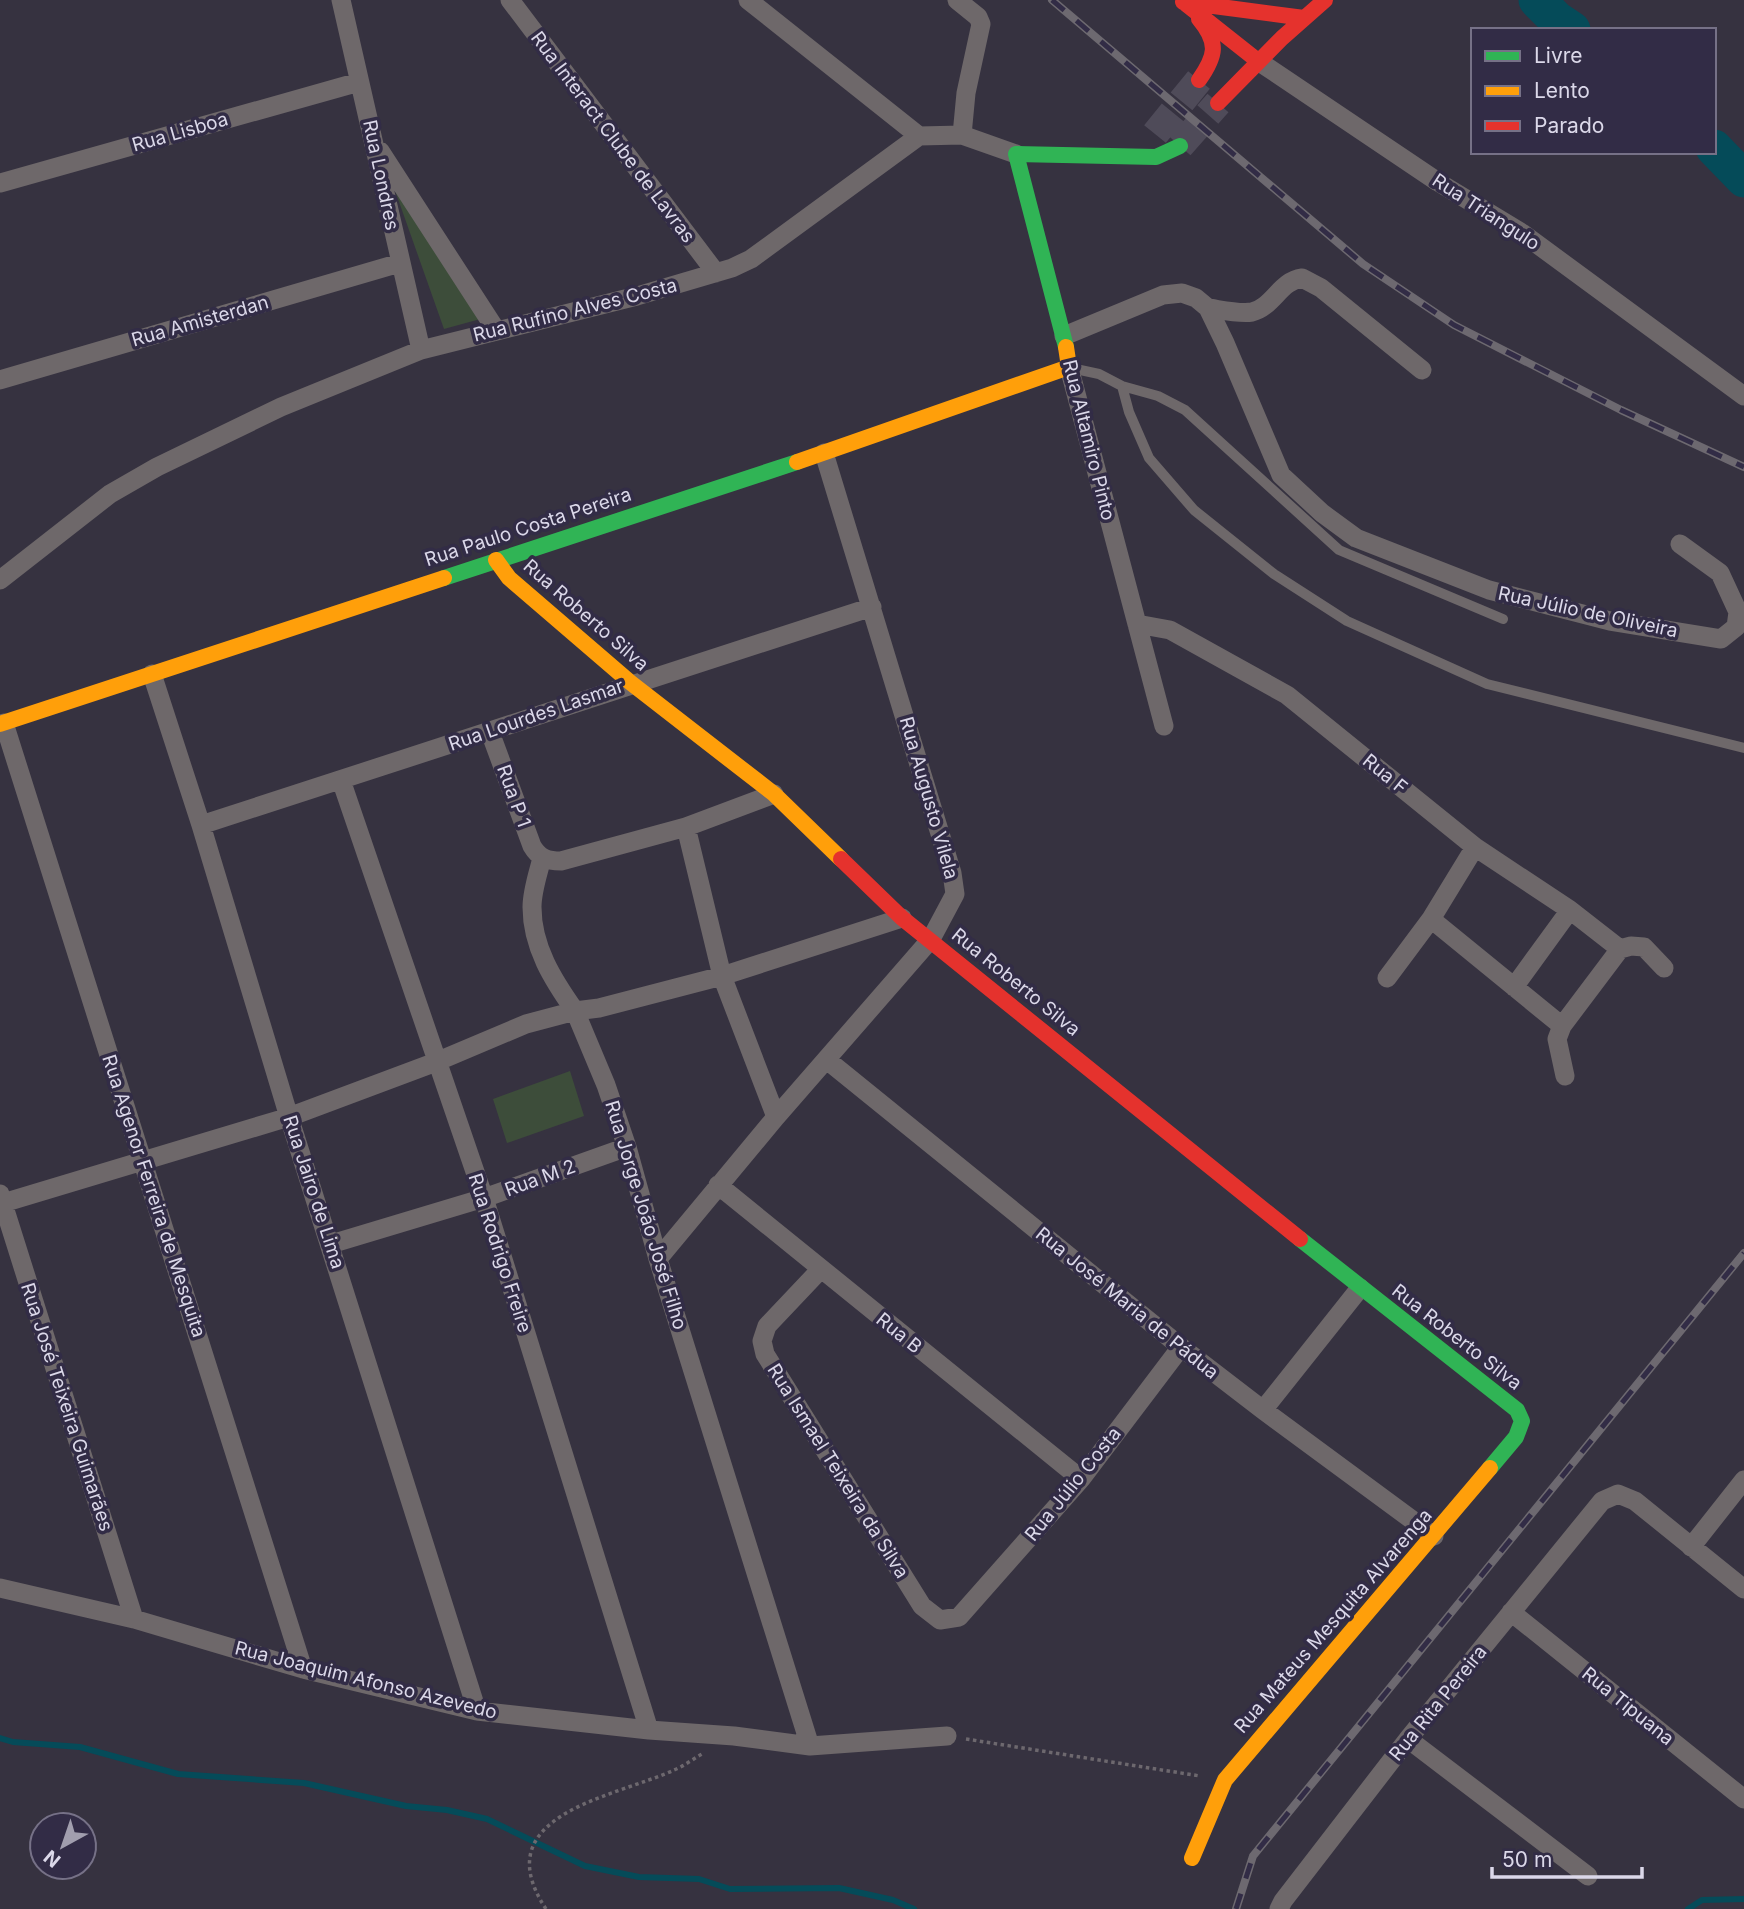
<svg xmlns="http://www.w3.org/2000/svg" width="1744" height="1909" font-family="Inter,sans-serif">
	<rect width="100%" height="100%" fill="#363240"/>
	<path fill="#3d4d3a" d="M392 182 484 318 444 329Z
		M570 1071 584 1116 507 1143 493 1099Z"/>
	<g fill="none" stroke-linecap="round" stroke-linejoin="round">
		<path stroke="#054b59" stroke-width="6" d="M0 1738 13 1742 80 1747 178 1774 304 1783 406 1806 447 1810 487 1819 585 1866 639 1877 699 1879 730 1889 839 1888 893 1900 914 1909
			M1688 1909 1702 1900 1744 1899"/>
		<path stroke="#054b59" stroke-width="37" d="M1537 0 1557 20 1572 30
			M1714 148 1744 179"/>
		<path stroke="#4f4b59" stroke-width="28" stroke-dasharray="28 14" stroke-linecap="butt" d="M1155 134 1199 80
			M1180 146 1218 103"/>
		<path stroke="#6d686e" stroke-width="3.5" stroke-dasharray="3.5 3.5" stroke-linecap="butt" d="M966 1739 1200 1776
			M546 1909C483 1814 616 1797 674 1770 684 1766 693 1759 702 1754"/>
		<path stroke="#6e686a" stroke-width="10" d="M1071 368 1099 374 1122 386 1129 412 1149 458 1194 510 1274 574 1347 621 1487 684 1744 748
			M1122 386 1158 396 1185 410 1339 550 1503 619"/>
		<path stroke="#6e686a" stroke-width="19" d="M341 0 421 350
			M510 0 716 273
			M748 0 919 136
			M957 0 978 17 981 24 966 93 962 135
			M1258 61 1438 182 1522 233 1744 396
			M380 151 496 330
			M0 183 359 82
			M1208 308C1222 310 1239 314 1252 312 1273 307 1280 281 1302 278L1321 288 1422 370
			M1064 336 1163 295 1182 293 1196 298 1208 308 1225 343 1281 475 1322 513 1356 538 1489 590 1610 621 1721 639 1736 627 1738 612 1720 573 1680 544
			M1069 367 1164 726
			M0 380 400 263
			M0 580 110 494 157 467 281 407 421 350 637 296 732 268 751 259 919 136 962 135 1016 154
			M1137 624 1170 630 1287 695 1475 847 1570 910 1620 949
			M152 674 201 825 289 1117 477 1711
			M4 723 303 1669
			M490 732 532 846C539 858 547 861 561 861L686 827 774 794
			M341 780 484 1198 649 1730
			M201 825C425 753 648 678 872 607
			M686 827 722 976 776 1117
			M1431 919 1562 1026
			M1387 978 1431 919 1475 847
			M1514 987 1570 910
			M827 1060 1181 1347 1263 1410 1434 1536
			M1565 1076 1557 1039 1562 1026 1620 949 1631 946 1644 947 1664 968
			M718 1185 1081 1479
			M0 1194 134 1619
			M0 1204 289 1117 436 1062 526 1024 575 1011C553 980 532 947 532 907 532 891 538 874 542 858
			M331 1244 484 1198 627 1147
			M658 1259 776 1117 931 939 955 894 952 873 824 453
			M820 1270 767 1326 762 1341 765 1354 922 1606 940 1620 959 1617 1081 1479 1181 1347
			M1263 1410 1360 1288
			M1691 1547 1744 1480
			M0 1588 134 1619 303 1669 477 1711 649 1730 734 1736 810 1746 947 1736
			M1511 1612 1744 1799
			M1408 1739 1588 1876
			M810 1746 658 1259 627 1147 606 1085 575 1011 599 1008 722 976 902 918
			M1279 1909 1283 1901 1408 1739 1602 1501 1618 1494 1635 1501 1744 1589"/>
		<path stroke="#30b455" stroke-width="16" d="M1066 347 1016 154 1156 157 1180 146
			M444 578 797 462
			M1300 1239 1517 1410 1522 1421 1516 1437 1490 1468"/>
		<path stroke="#ff9f0a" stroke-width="16" d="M797 462 1069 367 1066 347
			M496 560 509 578 631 683 774 794 841 859
			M0 724 444 578
			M1192 1858 1225 1780 1490 1468"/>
		<path stroke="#e5322d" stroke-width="16" d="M1183 2 1304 18
			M1186 4 1258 61
			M1199 19C1219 43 1216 56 1199 80
			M1218 103 1282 38 1325 0
			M841 859 902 918 1300 1239"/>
		<defs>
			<path id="rail" d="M1052 0 1363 264 1454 325 1621 410 1744 467
				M1236 1909 1253 1856 1744 1253"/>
		</defs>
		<use href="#rail" stroke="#6d6970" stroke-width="8"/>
		<use href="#rail" stroke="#322c46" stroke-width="5" stroke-dasharray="16" stroke-linecap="butt"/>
	</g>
	<g text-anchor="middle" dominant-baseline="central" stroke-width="7" stroke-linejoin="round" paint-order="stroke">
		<g font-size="19" fill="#dbd8e9" stroke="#322c46">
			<text transform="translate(180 132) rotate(-16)">Rua Lisboa</text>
			<text transform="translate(613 137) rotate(53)">Rua Interact Clube de Lavras</text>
			<text transform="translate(381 175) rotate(78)">Rua Londres</text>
			<text transform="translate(1486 212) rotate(33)">Rua Triangulo</text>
			<text transform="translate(575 310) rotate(-14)">Rua Rufino Alves Costa</text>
			<text transform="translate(200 321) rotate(-16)">Rua Amisterdan</text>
			<text transform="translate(1089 440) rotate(76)">Rua Altamiro Pinto</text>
			<text transform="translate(528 527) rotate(-18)">Rua Paulo Costa Pereira</text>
			<text transform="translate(1588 612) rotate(12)">Rua Júlio de Oliveira</text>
			<text transform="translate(586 615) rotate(41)">Rua Roberto Silva</text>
			<text transform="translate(536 715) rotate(-19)">Rua Lourdes Lasmar</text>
			<text transform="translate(1385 774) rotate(39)">Rua F</text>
			<text transform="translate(514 796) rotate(70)">Rua P 1</text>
			<text transform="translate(929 798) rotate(74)">Rua Augusto Vilela</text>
			<text transform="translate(1016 982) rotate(39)">Rua Roberto Silva</text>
			<text transform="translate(540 1178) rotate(-20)">Rua M 2</text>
			<text transform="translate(314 1192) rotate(72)">Rua Jairo de Lima</text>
			<text transform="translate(154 1196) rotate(72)">Rua Agenor Ferreira de Mesquita</text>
			<text transform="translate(646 1215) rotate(73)">Rua Jorge João José Filho</text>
			<text transform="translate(500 1253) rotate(72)">Rua Rodrigo Freire</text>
			<text transform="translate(1127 1303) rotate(39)">Rua José Maria de Pádua</text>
			<text transform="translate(899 1333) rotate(39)">Rua B</text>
			<text transform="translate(1457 1337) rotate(38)">Rua Roberto Silva</text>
			<text transform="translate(67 1407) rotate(72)">Rua José Teixeira Guimarães</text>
			<text transform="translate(838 1471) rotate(58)">Rua Ismael Teixeira da Silva</text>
			<text transform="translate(1073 1484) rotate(-51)">Rua Júlio Costa</text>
			<text transform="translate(1333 1621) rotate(-49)">Rua Mateus Mesquita Alvarenga</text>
			<text transform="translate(366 1680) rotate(14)">Rua Joaquim Afonso Azevedo</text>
			<text transform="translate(1438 1703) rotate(-51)">Rua Rita Pereira</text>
			<text transform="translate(1628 1706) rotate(39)">Rua Tipuana</text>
		</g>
	</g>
	<rect x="1471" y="28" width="245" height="126" fill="#322c46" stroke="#767187" stroke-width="2"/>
	<rect x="1485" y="51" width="35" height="10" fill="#30b455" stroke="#767187" stroke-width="2"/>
	<text x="1534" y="63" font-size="21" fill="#dbd8e9">Livre</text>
	<rect x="1485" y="86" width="35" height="10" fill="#ff9f0a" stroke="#767187" stroke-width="2"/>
	<text x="1534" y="98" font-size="21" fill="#dbd8e9">Lento</text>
	<rect x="1485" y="121" width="35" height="10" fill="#e5322d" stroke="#767187" stroke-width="2"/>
	<text x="1534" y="133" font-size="21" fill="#dbd8e9">Parado</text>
	<g transform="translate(63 1846) rotate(220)"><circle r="33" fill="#322c46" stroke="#767187" stroke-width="2"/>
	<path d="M0-5L12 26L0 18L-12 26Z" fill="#a19eae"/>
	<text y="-10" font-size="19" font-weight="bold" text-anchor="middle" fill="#dbd8e9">N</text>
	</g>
	<path d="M1492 1867v10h150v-10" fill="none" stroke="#dbd8e9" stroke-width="3.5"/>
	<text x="1502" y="1867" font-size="21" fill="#dbd8e9" stroke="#322c46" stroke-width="5" paint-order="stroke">50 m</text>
</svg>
